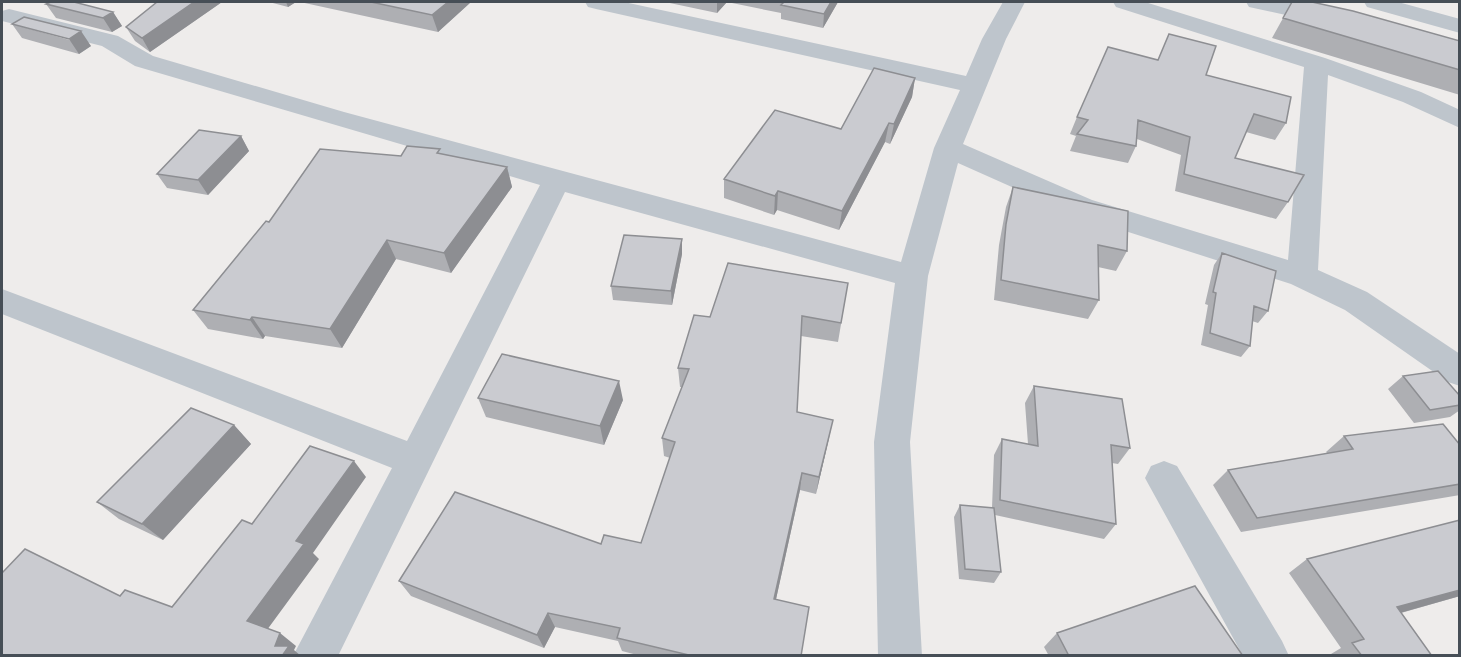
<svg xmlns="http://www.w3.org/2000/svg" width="1461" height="657" font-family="Lato,sans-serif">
	<rect width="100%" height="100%" fill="#eeeceb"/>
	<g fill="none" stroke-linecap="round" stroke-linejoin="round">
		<path fill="#bec5cc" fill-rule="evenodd" d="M585 2H624L966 76 982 39 1003 2H1025L1006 39 963 144 1092 200 1288 260 1304 67 1116 7 1113 2H1145L1325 58 1421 92 1460 110V128L1403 102 1328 75 1318 270 1367 292 1460 354V386L1448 382 1345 310 1291 284 1072 214 958 163 928 276 910 442 922 656H878L874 442 895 283 565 192 338 656H293L392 468 2 314V289L407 441 540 185 135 66 102 46 2 21V11L9 9 118 36 153 56 344 112 901 262 934 148 960 90 596 9 588 7Z
			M1246 2H1286L1339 13 1342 18 1339 23 1331 25 1249 7Z
			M1364 2H1398L1460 19V33L1367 7Z
			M1164 461 1177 466 1282 641 1289 656H1243L1145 478 1151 466Z"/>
	</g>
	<path fill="#aeafb3" d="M157 2H222L150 52 135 41 126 27Z
		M269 2H296L288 7Z
		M300 2H471L438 32Z
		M665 2H838L823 28 781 19V13L727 2 717 13Z
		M1292 2 1460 41V95L1272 38Z
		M46 4 113 12 122 26 112 32 56 18Z
		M12 24 91 46 79 54 22 38Z
		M1169 34 1206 75 1286 123 1275 140 1246 132 1235 158 1288 202 1276 219 1175 191 1181 155 1137 139 1136 146 1128 163 1070 151 1076 136 1070 134 1077 117 1158 60Z
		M915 78 912 97 890 144 885 142 839 230 777 210 774 215 724 198V179L841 129Z
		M241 136 249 151 208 195 167 188 157 174Z
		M442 154 507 167 512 187 451 273 396 259 342 348 265 336 263 339 208 329 193 310 269 222 401 156Z
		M1013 187 1127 251 1116 271 1098 267 1099 300 1088 319 994 300 999 245 1006 207Z
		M682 239V254L672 305 613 300 611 286Z
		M1222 253 1268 311 1258 323 1252 321 1250 346 1241 357 1201 345 1208 305 1205 304 1214 265Z
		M848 283 838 342 801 336 797 412 829 438 816 494 800 490 776 599 801 656H641L622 651 618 641 555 627 544 648 411 596 399 581 601 544 641 543 670 458 664 456 662 438 682 387H680L678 368 710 317Z
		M1403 376 1460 396V410L1450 417 1414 423 1388 389Z
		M1034 386 1130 448 1118 464 1112 463 1116 524 1104 539 995 515 1001 572 994 583 959 579 954 517 960 505 992 508 994 455 1002 439 1028 444 1025 403Z
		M478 398 623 400 604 445 486 417Z
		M234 425 251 444 163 540 119 519 97 502Z
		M1344 436 1460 445V495L1241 532 1213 485 1228 470 1328 454 1326 452Z
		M1307 559 1460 596 1401 613 1432 656H1332L1331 654 1341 648 1289 573Z
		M1057 633 1243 656H1049L1044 647Z"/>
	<path fill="#8d8e92" d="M194 2H222L150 52 142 38Z
		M286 2H296L288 7Z
		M448 2H471L438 32 432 15Z
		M717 2H727L717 13Z
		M831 2H838L823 28 824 14Z
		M113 12 122 26 112 32 103 18Z
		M81 31 91 46 79 54 69 39Z
		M915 78 912 97 890 144 894 124Z
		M889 123 885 142 839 230 842 211Z
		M241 136 249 151 208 195 198 180Z
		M507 167 512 187 451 273 444 253Z
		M778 191 777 210 774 215 775 196Z
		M682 239V254L672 305 671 291Z
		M387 240 396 259 342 348 330 329Z
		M252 317 265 336 263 339 250 320Z
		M619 381 623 400 604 445 600 426Z
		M833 420 829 438 816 494 819 477Z
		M234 425 251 444 163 540 142 524Z
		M354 461 366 477 313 553 319 559 264 634 247 621 296 541Z
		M802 473 800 490 773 613 774 599Z
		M1460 590V596L1375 620 1397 607Z
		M548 613 555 627 544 648 537 635Z
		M280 633 296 646 294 650 301 656H282L275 646Z"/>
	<path fill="#cacbd0" stroke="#8d8e92" stroke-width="1.5" d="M51 2H74L113 12 103 18 46 4Z
		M157 2H194L142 38 126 27Z
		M371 2H448L432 15Z
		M784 2H831L824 14 781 5Z
		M1292 2H1312L1353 11 1460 41V70L1283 18Z
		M24 17 81 31 69 39 12 24Z
		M1169 34 1216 46 1206 75 1291 97 1286 123 1254 114 1235 158 1304 175 1288 202 1184 174 1190 137 1138 120 1136 146 1077 134 1088 120 1077 117 1108 47 1158 60Z
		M874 68 915 78 894 124 889 123 842 211 778 191 775 196 724 179 775 110 841 129Z
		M199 130 241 136 198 180 157 174Z
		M407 146 440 149 437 153 507 167 444 253 387 240 330 329 252 317 250 320 193 310 266 221 269 222 320 149 401 156Z
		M1013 187 1128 211 1127 251 1098 245 1099 300 1001 280 1006 224Z
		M624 235 682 239 671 291 611 286Z
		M1222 253 1276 271 1268 311 1254 306 1250 346 1210 333 1216 293 1213 292Z
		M728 263 848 283 841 323 802 316 797 412 833 420 819 477 802 473 774 599 809 607 801 656H693L617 638 620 628 548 613 537 635 399 581 455 492 601 544 604 535 641 543 675 442 662 438 689 369 678 368 694 315 710 317Z
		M502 354 619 381 600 426 478 398Z
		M1438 371 1460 396V405L1430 410 1403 376Z
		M1034 386 1122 399 1130 448 1111 445 1116 524 1000 500 1002 439 1038 446Z
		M191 408 234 425 142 524 97 502Z
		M1443 424 1460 445V484L1257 518 1228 470 1353 449 1344 436Z
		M310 446 354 461 296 541 304 544 247 621 280 633 275 646H289L282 656H2V573L25 549 120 596 125 590 172 607 242 520 252 524Z
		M960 505 994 508 1001 572 965 569Z
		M1460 520V590L1397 607 1432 656H1362L1352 643 1364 639 1307 559Z
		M1195 586 1243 656H1069L1057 633Z"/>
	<rect width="1461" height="657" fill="none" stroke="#464e56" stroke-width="6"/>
</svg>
